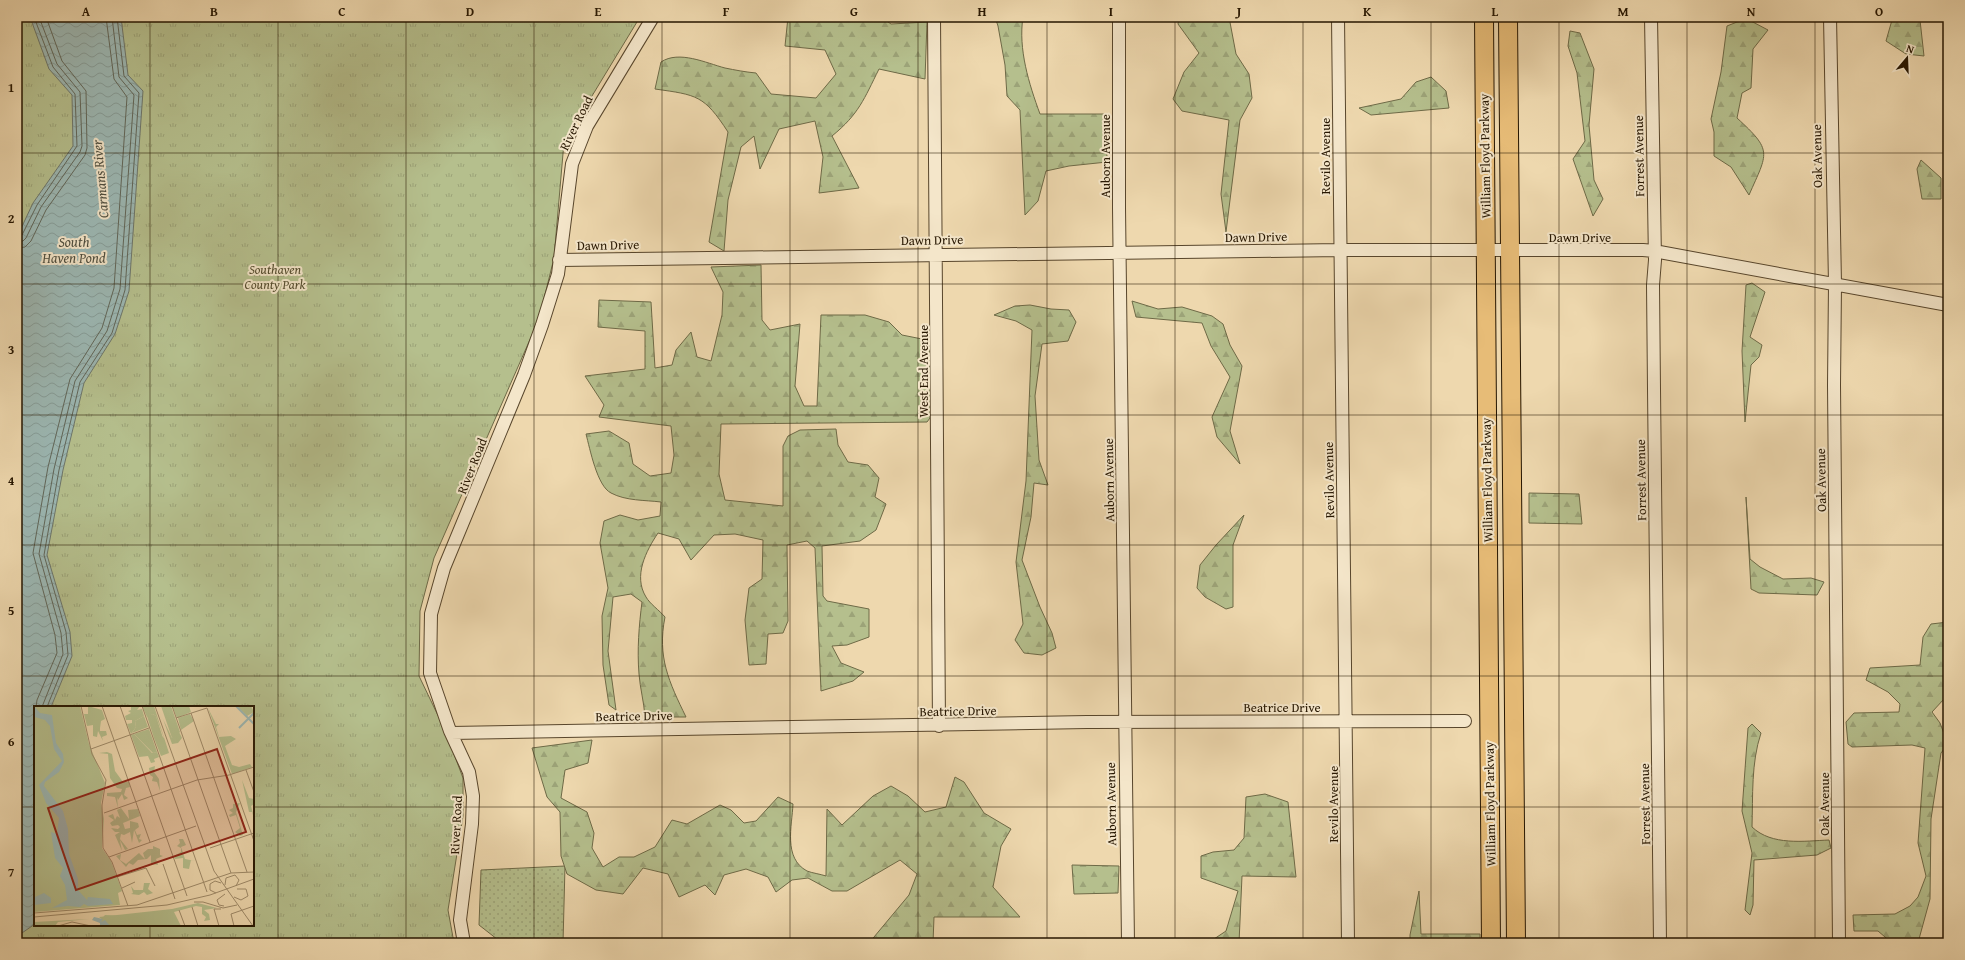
<svg xmlns="http://www.w3.org/2000/svg" width="1965" height="960" font-family="'Gentium Book Plus',serif">
	<defs>
		<pattern id="grass-dots" width="8" height="8" patternUnits="userSpaceOnUse"><rect width="8" height="8" fill="#b5bf8d"/><path d="M2 2h.1M6 6h.1" fill="none" stroke="#9ca378" stroke-width="1.8" stroke-linecap="round"/></pattern>
		<pattern id="forest-firs" width="22" height="20" patternUnits="userSpaceOnUse"><rect width="22" height="20" fill="#b5bf8d"/><path d="M5 1l3.5 6h-7zM16 11l3.5 6h-7z" fill="#9ca378"/></pattern>
		<pattern id="park-tufts" width="24" height="20" patternUnits="userSpaceOnUse"><rect width="24" height="20" fill="#b5bf8d"/><path d="M3 7l-1-3M5 7V3M7 7l1-3M15 17l-1-3M17 17v-4M19 17l1-3" fill="none" stroke="#9ca378"/></pattern>
		<pattern id="water-waves" width="16" height="10" patternUnits="userSpaceOnUse"><rect width="16" height="10" fill="#9cb8b4"/><path d="M0 5q4-4 8 0t8 0" fill="none" stroke="#869d99"/></pattern>
	</defs>
	<rect width="100%" height="100%" fill="#eed8ae"/>
	<filter id="stains"><feTurbulence type="fractalNoise" baseFrequency=".005" numOctaves="4"/><feColorMatrix values="0 0 0 0 .2 0 0 0 0 .09 0 0 0 0 .02 0 0 0 .5 -.17"/></filter>
	<radialGradient id="worn" r=".72"><stop offset=".6" stop-color="#630" stop-opacity="0"/><stop offset="1" stop-color="#630" stop-opacity=".3"/></radialGradient>
	<path fill="url(#grass-dots)" stroke="#6e6a47" d="M565 866 563 943H502L479 925 481 870Z"/>
	<path fill="url(#forest-firs)" stroke="#6e6a47" d="M788 17H881L891 24 927 22 925 79 879 69C864 99 859 114 832 136L859 188 819 193 823 157 815 121 779 129 760 169 754 136 741 147 728 200 724 251 709 242 728 132C704 95 697 95 655 89L661 62C679 50 706 63 725 68 735 70 745 72 756 73L771 94 816 98 836 74 825 50 785 46Z
		M995 17H1023C1018 49 1029 84 1040 114H1106L1107 162 1069 166 1046 171 1038 201 1025 215 1020 110 1007 96 1005 65 998 26Z
		M1179 17H1229L1236 54 1249 74 1252 98 1240 120 1226 232 1221 194 1229 120 1182 111 1173 99 1184 72 1199 53 1178 24Z
		M1891 17H1927L1920 20 1924 56 1906 54 1886 41 1892 20Z
		M1749 20 1768 30 1753 49 1751 88 1742 93 1737 118C1773 151 1768 152 1749 195L1731 167 1714 156V132L1711 119 1721 72 1727 26 1737 22Z
		M1570 31 1580 33 1594 69 1589 125 1594 180 1603 199 1593 216 1573 159 1585 141 1577 73 1568 46Z
		M1431 77 1446 91 1449 108 1371 115 1359 108 1401 99 1416 82Z
		M1921 160 1941 178V199H1922L1917 169Z
		M761 265 762 320 770 330 800 324 795 386 804 406H817L821 315H865L889 322 902 335 932 341 930 418 927 422 721 424 719 474 725 500 783 506V446L788 436 800 430 836 429 838 445 848 462 868 465 879 478 875 497 886 504 876 530 860 541 822 546 823 596 827 601 869 609V637L847 645 832 646 841 663 864 672 853 681 821 691 815 548 807 541 787 545 788 621 783 633 768 634 766 664 749 665 745 620 749 588 762 579 763 540 735 534 714 535 691 560 679 539 658 533C646 551 633 576 646 597 650 604 659 610 665 617 657 657 669 682 686 717H645C644 702 640 688 639 674 637 650 639 625 642 602L631 594 613 597 608 651 616 710 609 705 603 665 602 616 608 588 600 543 604 521 620 515 638 520 660 516 661 502C645 500 626 501 611 493 597 486 590 449 586 434L609 431 629 443 633 464 650 476 671 473 674 455 671 426 599 417 604 405 585 376 645 369V331L598 327 599 300 651 302 655 368 672 365 676 350 691 332 697 357 711 361 722 315 723 292 711 267Z
		M1752 283 1765 292 1750 337 1762 345 1759 357 1751 365 1745 422 1742 351 1746 285Z
		M1132 301 1158 309 1182 307 1212 316 1223 324 1230 345 1242 366 1230 431 1240 464 1217 437 1212 417 1230 377 1211 346 1202 323 1136 317Z
		M1030 305 1051 309 1069 310 1076 322 1068 341 1042 344 1035 396 1039 460 1048 485 1034 483 1031 517 1022 560 1040 607 1052 633 1056 648 1042 655 1024 653 1015 640 1023 624 1016 562 1026 481 1032 330 1016 321 994 315 1015 306Z
		M1529 493 1579 494 1582 524 1529 523Z
		M1746 497 1750 559 1760 567 1783 579 1811 578 1824 582 1817 595 1759 593 1751 589Z
		M1244 515 1233 545V607L1226 609 1205 597 1197 588 1200 565 1216 545Z
		M1948 622V688L1944 699 1932 712 1940 723 1948 744 1941 753 1931 819 1930 899 1919 939 1920 943H1892L1878 931H1854L1853 915 1895 914 1910 906 1918 897 1926 876 1918 843 1925 748 1912 745 1852 747 1848 744 1846 722 1854 713 1899 712 1900 704 1888 692 1866 680 1870 668 1920 665 1923 637 1931 624Z
		M1752 724 1761 733C1751 763 1753 796 1752 827 1772 846 1804 841 1829 840L1831 848 1817 855 1754 860 1753 905 1750 915 1745 910 1752 853 1742 811 1748 728Z
		M592 740 588 763 565 770 561 798 587 812 594 833 592 848 603 867 619 857H634L655 847 672 820 687 824 720 805 731 810 744 823 756 821 778 797 793 804C792 826 783 858 807 871 812 873 820 874 826 876L827 809 842 825 873 796 891 786 908 796 925 812 946 807 955 777 964 782 984 813 1011 829 1001 846 993 887 1020 917H934L933 943H869L909 895 917 874 900 860 847 891H832L808 878 792 880 776 892 768 877 746 869 724 875 715 895 705 885 679 897 668 874 643 868 623 894 596 890 567 874 561 856 560 812 547 797 532 748Z
		M1265 794 1288 802 1296 877 1242 876 1239 943H1208L1226 931 1238 891 1201 878V856L1213 852 1234 850 1244 838 1246 797Z
		M1072 865 1119 866 1118 893 1074 894Z
		M1419 891 1421 934H1480V943H1410V935Z"/>
	<path fill="url(#park-tufts)" stroke="#6e6a47" fill-rule="evenodd" d="M17 17H640L564 142 554 258 539 319 434 558 420 611 419 676 445 730 463 778V816L448 910 454 943H17ZM35 707H253V925H35Z"/>
	<path fill="url(#water-waves)" stroke="#6d776c" d="M30 17H121L128 75 143 91 129 291 115 334 84 383 63 470 47 555 70 632 72 656 51 707H35V924L19 935 17 943V237L33 203 73 146 72 95 49 69Z"/>
	<g fill="none" stroke-linecap="round" stroke-linejoin="round">
		<path stroke="#61675a" stroke-width="1" d="M17 237 22 235 37 205 77 146 75 94 53 67 34 17
			M17 242 23 241 26 238 41 207 80 152 82 146 80 92 57 64 39 17
			M17 248 25 247 31 241 46 210 85 155 87 148 86 91 62 61 46 17
			M36 707 37 700 57 653 55 635 33 553 48 467 70 379 102 328 114 288 127 97 114 79 106 17
			M42 707 63 654 61 633 39 554 54 469 75 381 107 331 120 289 134 95 119 77 112 17
			M47 707 68 655 66 632 44 555 59 470 80 382 112 333 125 290 139 93 124 76 117 17"/>
		<defs>
			<path id="minor" d="M934 17 939 726
				M1119 17V208L1128 943
				M1338 17 1348 943
				M1651 17 1655 260 1653 285 1654 389 1660 943
				M1830 17 1835 284 1834 385 1839 943
				M559 260 1340 250H1643L1654 251 1948 305
				M451 733 1087 722 1465 721
				M464 943 460 920 472 824 473 796 469 772 450 731 430 673 431 614 444 568 524 375 542 325 558 274 572 164 587 126 653 17"/>
			<path id="highway" d="M1484 17 1491 943
				M1508 17 1516 943"/>
		</defs>
		<use href="#minor" stroke="#58462c" stroke-width="14"/>
		<use href="#highway" stroke="#261601" stroke-width="20"/>
		<use href="#minor" stroke="#f4e6ca" stroke-width="12"/>
		<use href="#highway" stroke="#e7bc77" stroke-width="18"/>
	</g>
	<path fill="none" stroke="#261601" stroke-width="1" stroke-opacity="0.55" d="M150 17V707M278 17V943M406 17V943M534 17V943M662 17V943M790 17V943M918 17V943M1047 17V943M1175 17V943M1303 17V943M1431 17V943M1559 17V943M1687 17V943M1815 17V943M17 153H1948M17 284H1948M17 415H1948M17 545H1948M17 676H1948M17 807H35M253 807H1948M150 925V943"/>
	<g text-anchor="middle" dominant-baseline="central" stroke-width="4" stroke-linejoin="round" paint-order="stroke">
		<g font-size="13" fill="#261601" stroke="#f4e6ca">
			<text transform="translate(576 123) rotate(-64)">River Road</text>
			<text transform="translate(1105 156) rotate(-90)">Auborn Avenue</text>
			<text transform="translate(1325 156) rotate(-90)">Revilo Avenue</text>
			<text transform="translate(1485 156) rotate(-91)">William Floyd Parkway</text>
			<text transform="translate(1639 156) rotate(-91)">Forrest Avenue</text>
			<text transform="translate(1817 156) rotate(-91)">Oak Avenue</text>
			<text transform="translate(1256 237) rotate(-1)">Dawn Drive</text>
			<text x="1580" y="237">Dawn Drive</text>
			<text transform="translate(932 240) rotate(-1)">Dawn Drive</text>
			<text transform="translate(608 245) rotate(-1)">Dawn Drive</text>
			<text transform="translate(923 371) rotate(-90)">West End Avenue</text>
			<text transform="translate(472 466) rotate(-68)">River Road</text>
			<text transform="translate(1109 480) rotate(-91)">Auborn Avenue</text>
			<text transform="translate(1329 480) rotate(-91)">Revilo Avenue</text>
			<text transform="translate(1487 480) rotate(-91)">William Floyd Parkway</text>
			<text transform="translate(1641 480) rotate(-91)">Forrest Avenue</text>
			<text transform="translate(1821 480) rotate(-91)">Oak Avenue</text>
			<text x="1282" y="707">Beatrice Drive</text>
			<text transform="translate(958 711) rotate(-1)">Beatrice Drive</text>
			<text transform="translate(634 716) rotate(-1)">Beatrice Drive</text>
			<text transform="translate(1111 804) rotate(-91)">Auborn Avenue</text>
			<text transform="translate(1333 804) rotate(-90)">Revilo Avenue</text>
			<text transform="translate(1490 804) rotate(-91)">William Floyd Parkway</text>
			<text transform="translate(1645 804) rotate(-91)">Forrest Avenue</text>
			<text transform="translate(1824 804) rotate(-90)">Oak Avenue</text>
			<text transform="translate(456 825) rotate(-87)">River Road</text>
		</g>
		<g font-size="13" font-style="italic" fill="#51492b" stroke="#f4e6ca">
			<text x="275" y="269">Southaven<tspan x="275" dy="15">County Park</tspan></text>
		</g>
		<g font-size="14" font-style="italic" fill="#4f4f40" stroke="#f4e6ca">
			<text transform="translate(100 179) rotate(-95)">Carmans River</text>
			<text x="74" y="242">South<tspan x="74" dy="16">Haven Pond</tspan></text>
		</g>
	</g>
	<g transform="translate(34 706)">
		<rect width="220" height="220" fill="#eed8ae"/>
		<path d="M127 0H137L146 26 141 31 138 32ZM138 0H155L157 6 143 12ZM203 0H217L220 6 213 10ZM119 8 122 10 129 32H120L113 10ZM156 8 160 15 147 24 144 12ZM110 10 114 21 98 27 102 21 101 15ZM115 23 123 46 119 47 100 28Z" fill="#b5bf8d"/>
		<path d="M54 0 68 4 71 13 67 15 66 22V25H72L73 29 68 31 69 35 64 25 63 31 59 30V19L53 20 50 8H54ZM97 0H106L103 4 108 3 110 10 101 15 102 21 97 28 93 18 98 17V14H92L91 10 97 7 94 5 97 4ZM108 0H120L135 47 127 50 120 32 125 28 130 32 122 10 119 8 113 11ZM174 2 182 18H185L182 21 185 31 197 30 202 33 191 40 198 59 205 61 216 58 218 61 198 68ZM129 13 138 32 145 26 148 32 144 37 138 38ZM100 28 118 47 123 46 125 51 120 53 121 56 117 57 114 50 105 51 97 29ZM73 46 78 48 81 65 89 76H95L96 81 92 82 90 89 94 92 90 94 88 88 84 94 83 91 84 102 81 91 73 90V87L87 86 88 83 83 82 76 72 74 48 65 47ZM121 60 120 66 125 73 126 85 123 76 118 75 119 71 116 69 115 62ZM208 74 215 92 220 93V98L217 100 220 112 218 106H215ZM206 97 202 106 209 129 206 130 201 126 206 122 202 109 196 111 195 109 199 107 195 104 199 102V98ZM87 102 95 113 94 104 104 103 106 110 89 117 91 123 96 122V115L104 117 105 121 101 124 103 129 107 128 105 133 108 134 105 137 100 124 98 137 96 126 90 129 87 128 86 133 94 143 91 144 86 134 88 145 81 129 86 126H81L77 122 84 123 86 121 84 119 78 120 76 117 80 114 74 110 79 108 81 114 83 110 86 112 83 104ZM145 133H149L152 139 147 141 151 153 161 155 157 154 155 163 149 162V152L141 153 140 150 147 146V142L143 140 146 137ZM119 140 126 143V149L129 150 122 153 124 159 117 158V149L113 153 104 154 99 159 95 157 92 161 82 150 87 148 86 154 92 158 105 147 111 153 109 147 114 143H119ZM110 177H116L114 183 119 187 113 189 110 186 105 189 97 188 99 187 97 180 100 184H109ZM164 197 183 202 170 204 175 208 176 214 170 215 172 211 168 208V201L162 200 140 206 147 220H77L65 211 138 203ZM55 213 24 216 21 220H0V216Z" fill="#b5bf8d"/>
		<path d="M0 0H46L55 38 71 77 67 97 70 113 68 142 77 155 88 185 84 187 86 199 0 206ZM71 209 93 210V220H70L65 216ZM109 211 111 220H94V212Z" fill="#b5bf8d"/>
		<path d="M0 0 6 7 18 9 22 37 29 48 30 56 25 66 11 76 10 80 29 105 34 123 35 148 44 173V184L53 194 54 191 76 193 79 198 54 200 50 198 46 201 34 200 18 202 33 194 31 179 26 170 29 162 21 152 17 126 23 128 25 112 12 97 5 79 28 55 20 43 16 20 11 14 1 11ZM10 187 17 192V197L0 199 1 191ZM60 211 69 213 67 216 71 214 76 220H66V217L58 214Z" fill="#9cb8b4"/>
		<path fill="none" stroke="#9cb8b4" stroke-width="2" d="M202 0 220 18M205 22 220 7"/>
		<path fill="none" stroke="#9e8a69" stroke-width="1" d="M47 0 58 48 72 74 68 99 69 142 78 156 94 200M68 0 116 136M86 0 153 190M108 0 173 186M121 0 180 165 219 220M138 0 197 167M157 7 213 166M142 12 173 2 220 135M57 43 115 22M212 64 220 86M70 107 163 74 195 69 220 61M176 142 220 127M75 151 162 120M129 158 141 193M83 171 112 162 121 180M191 179 192 172 201 169 205 174 202 180M88 182 101 176M182 187 176 184V178L181 175 187 177M200 191 207 194 214 190 212 183H203M160 196H169L189 202 203 199M190 200 185 199 183 194 191 188M158 201 164 220M145 204 151 220M0 207 103 199 197 167 220 166M0 211 133 199 176 189 220 173M24 220 38 216 57 220M185 220 180 203H187M200 220 197 208 220 200"/>
		<path fill="#8f2418" fill-opacity="0.15" stroke="#8f2418" stroke-width="2" d="M183 43 212 126 42 184 14 102Z"/>
		<rect width="220" height="220" fill="none" stroke="#261601" stroke-width="2"/>
	</g>
	<rect width="1965" height="960" fill="none" stroke="#eed8ae" stroke-width="44"/>
	<g transform="translate(1907 58) rotate(19)" stroke="#f4e6ca" stroke-width="3" paint-order="stroke">
	<path d="M0-3L7 15L0 10L-7 15Z" fill="#261601"/>
	<text y="-6" font-size="11" font-weight="bold" text-anchor="middle" fill="#261601">N</text>
	</g>
	<rect x="22" y="22" width="1921" height="916" fill="none" stroke="#261601" stroke-width="1.5"/>
	<g font-size="13" text-anchor="middle" font-weight="bold" fill="#261601">
		<text x="86" y="16">A</text>
		<text x="214" y="16">B</text>
		<text x="342" y="16">C</text>
		<text x="470" y="16">D</text>
		<text x="598" y="16">E</text>
		<text x="726" y="16">F</text>
		<text x="854" y="16">G</text>
		<text x="982" y="16">H</text>
		<text x="1111" y="16">I</text>
		<text x="1239" y="16">J</text>
		<text x="1367" y="16">K</text>
		<text x="1495" y="16">L</text>
		<text x="1623" y="16">M</text>
		<text x="1751" y="16">N</text>
		<text x="1879" y="16">O</text>
		<text x="11" y="92">1</text>
		<text x="11" y="223">2</text>
		<text x="11" y="354">3</text>
		<text x="11" y="485">4</text>
		<text x="11" y="615">5</text>
		<text x="11" y="746">6</text>
		<text x="11" y="877">7</text>
	</g>
	<rect width="100%" height="100%" filter="url(#stains)"/>
	<rect width="100%" height="100%" fill="url(#worn)"/>
</svg>
